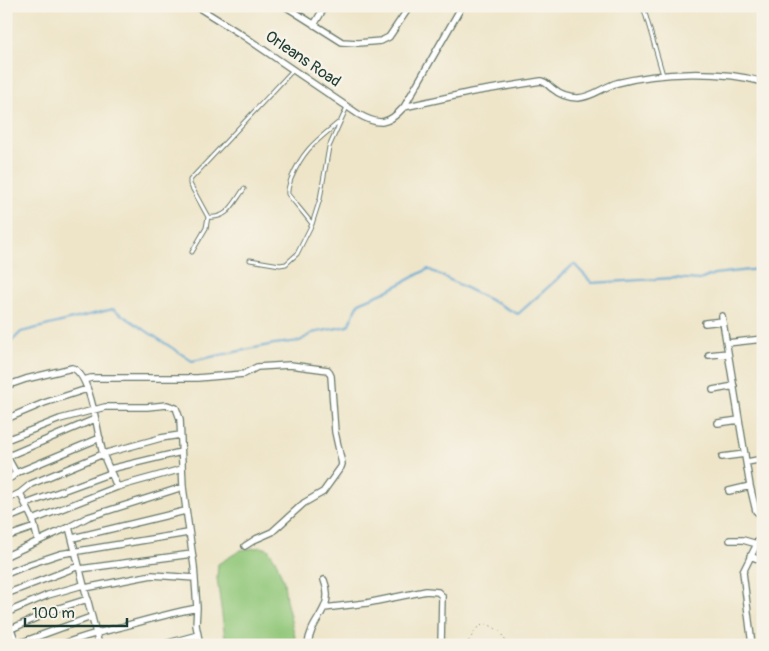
<svg xmlns="http://www.w3.org/2000/svg" width="769" height="651" font-family="Pangolin,sans-serif">
	<rect width="100%" height="100%" fill="#f7f3e8"/>
	<filter id="ink" filterUnits="userSpaceOnUse"><feTurbulence type="fractalNoise" baseFrequency=".02" numOctaves="2"/><feDisplacementMap in="SourceGraphic" scale="10" xChannelSelector="R" yChannelSelector="G"/><feConvolveMatrix kernelMatrix="1 2 1 2 8 2 1 2 1" color-interpolation-filters="sRGB"/></filter>
	<filter id="wash" filterUnits="userSpaceOnUse"><feTurbulence type="fractalNoise" baseFrequency=".0096" numOctaves="4" result="noise"/><feDisplacementMap in="SourceGraphic" scale="20" xChannelSelector="R" yChannelSelector="G"/><feGaussianBlur stdDeviation="1.12" result="paint"/><feColorMatrix in="noise" values="0 0 0 0 0 0 0 0 0 0 0 0 0 0 0 0 0 1.4 0 .05"/><feComposite in="paint" operator="in"/></filter>
	<g filter="url(#wash)">
		<rect width="100%" height="100%" fill="#eee5c9"/>
		<path fill="#91c779" stroke="#588256" d="M261 547 268 549 276 561 284 582 286 600 295 637 293 645H226L217 578 218 564 241 550Z"/>
		<g fill="none" stroke-linecap="round" stroke-linejoin="round">
			<path stroke="#5ba5d3" stroke-width="2" d="M6 347 21 332 113 309 192 361 274 344 300 341 312 333 348 326 359 303 385 292 428 269 518 314 574 264 592 283 673 278 700 280 714 274 759 269 763 281"/>
		</g>
	</g>
	<g filter="url(#ink)">
		<g fill="none" stroke-linecap="round" stroke-linejoin="round">
			<defs>
				<path id="service" d="M643 6 663 75
					M208 217C228 219 233 204 244 189
					M312 224C308 218 289 196 288 194 287 189 290 183 291 179 303 150 315 142 338 123
					M192 252 206 228 208 217 190 184V180L293 70
					M250 260 280 265 286 264 297 254 312 224 320 199 329 147 347 107"/>
				<path id="minor" d="M196 6 242 35 358 114C379 126 388 125 404 107L462 6
					M285 6 342 42 358 43 381 41 389 37 410 6
					M314 25 325 6
					M404 107 472 92 541 81C547 82 548 86 553 89 560 95 569 98 578 98 593 97 603 87 617 83 660 72 721 70 763 82
					M722 316 750 486 756 511 763 517
					M705 323 723 321
					M727 343 763 339
					M709 355 728 353
					M84 380 91 378H197L244 374 257 367 290 365 328 370 331 376 335 432 342 464 341 467 323 492 304 503 272 532 256 539 245 546
					M6 386 26 379 72 368C91 373 98 437 103 454 107 465 113 476 117 487
					M713 390 734 386
					M6 419 44 403 87 389
					M718 423 739 420
					M6 440 60 419 105 407H147L167 405 176 408 180 419 183 487 194 566 197 608 196 625 200 645
					M6 455 16 473
					M6 457 95 419
					M722 457 745 454
					M747 462 763 459
					M110 469 181 452
					M6 480 12 477 16 473 100 438
					M729 491 750 486
					M20 493 33 520 38 541
					M6 500 20 493 31 484 103 454 161 438 180 435
					M26 504 111 473
					M6 519 28 510
					M33 520 117 487 182 469
					M69 527 99 645
					M6 537 35 527
					M73 538 185 511
					M730 540H743L757 544
					M6 556 69 527 88 517 183 487
					M750 556 763 561
					M80 569 192 554
					M6 574 30 564 60 554 188 533
					M85 588 152 575 195 578
					M6 594 79 566
					M324 608 367 603 426 591 438 592 442 596 441 645
					M6 613 48 595 83 585
					M6 616 17 645
					M11 629 56 609 88 599
					M17 644 91 617
					M61 645C81 637 100 632 121 627 146 620 171 613 197 608
					M161 645 198 635
					M308 645C310 618 336 609 324 580
					M752 645 743 572 763 532"/>
			</defs>
			<use href="#service" stroke="#677868" stroke-width="5"/>
			<use href="#minor" stroke="#677868" stroke-width="8"/>
			<path stroke="#677868" stroke-width="1" stroke-dasharray="1 4" stroke-linecap="butt" d="M466 645 477 628 484 624C495 625 504 635 507 645"/>
			<use href="#service" stroke="#fff" stroke-width="3"/>
			<use href="#minor" stroke="#fff" stroke-width="5.5"/>
		</g>
	</g>
	<g text-anchor="middle" dominant-baseline="central" stroke-width="5" stroke-linejoin="round" paint-order="stroke">
		<g font-size="16" fill="#1f3d34" stroke="#f7f3e8">
			<text transform="translate(303 59) rotate(34)">Orleans Road</text>
		</g>
	</g>
	<rect width="769" height="651" fill="none" stroke="#f7f3e8" stroke-width="25"/>
	<path d="M25 618v8h102v-8" fill="none" stroke="#1f3d34" stroke-width="2.5"/>
	<text x="32" y="618" font-size="15" fill="#1f3d34" stroke="#f7f3e8" stroke-width="4" paint-order="stroke">100 m</text>
</svg>
